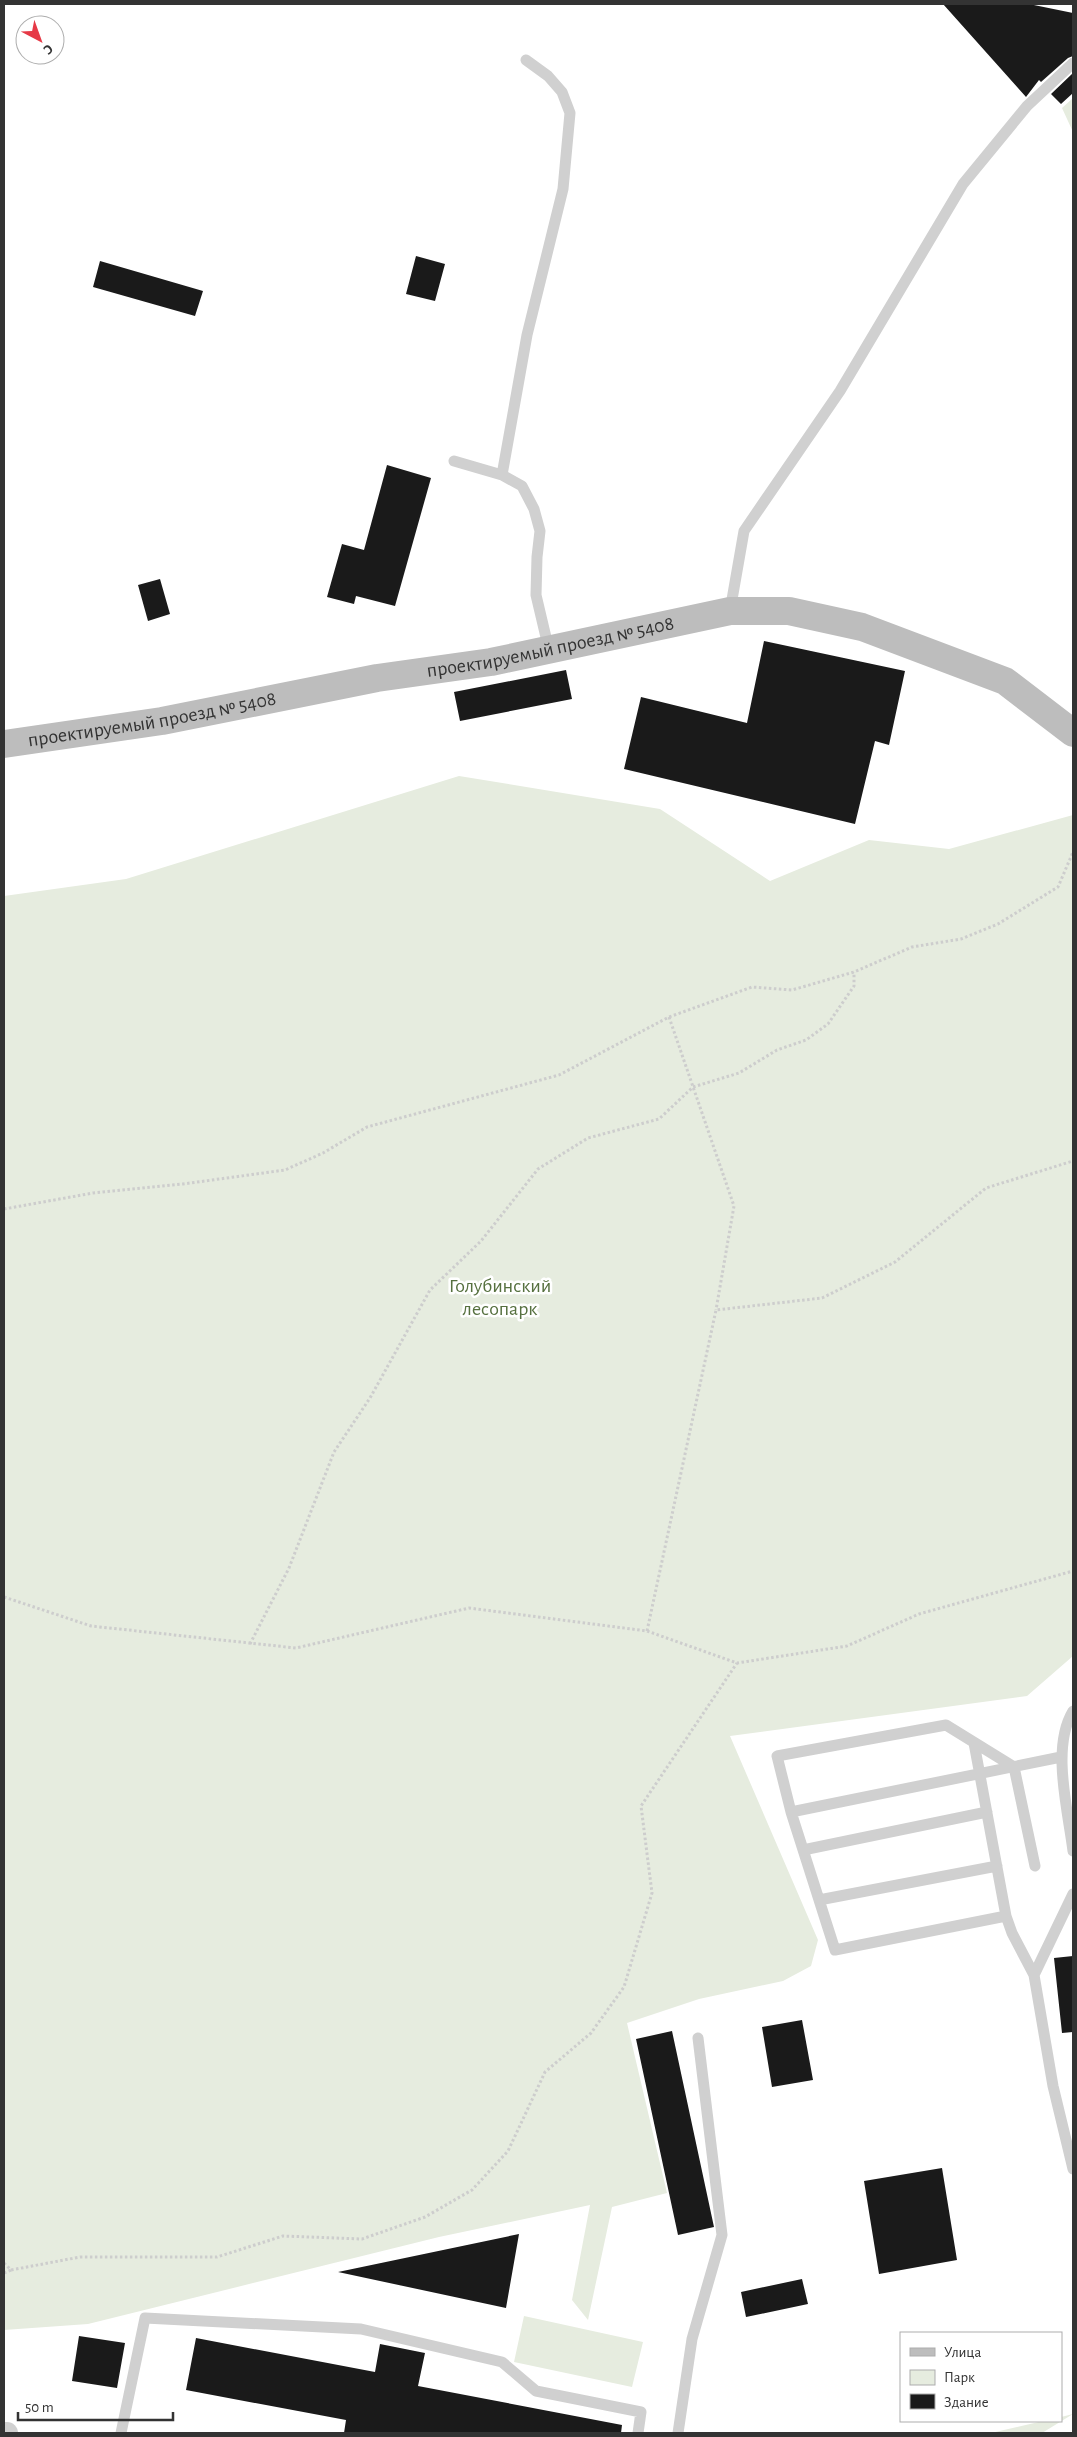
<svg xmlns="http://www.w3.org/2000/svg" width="1077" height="2437" font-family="'Alegreya Sans',sans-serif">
	<rect width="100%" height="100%" fill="#fff"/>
	<path fill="#e6ecdf" d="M1073 98V132L1062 108Z
		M459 776 660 809 770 881 869 840 949 849 1073 815V1656L1027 1696 730 1736 818 1940 811 1966 783 1981 699 1999 627 2023 667 2193 612 2207 588 2320 572 2300 590 2205 439 2237 88 2324 4 2330V896L126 879Z
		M524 2316 643 2342 632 2387 514 2362Z
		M1073 2414 1042 2433H991L1043 2421H1061V2417Z"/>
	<path fill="#1a1a1a" d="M943 4H1029L1073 13V56L1068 58 1041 82 1039 80 1026 97Z
		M1073 73V93L1061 104 1051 94Z
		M416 256 445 264 435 301 406 294Z
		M100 261 203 291 195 316 93 287Z
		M387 465 431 478 395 606 356 596 354 604 327 597 342 544 364 550Z
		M160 579 170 614 148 621 138 585Z
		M764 641 905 671 889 745 875 741 855 824 624 769 641 697 747 723Z
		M566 670 572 699 460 721 454 692Z
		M1073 1956V2032L1062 2033 1054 1958Z
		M802 2020 813 2080 772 2087 762 2027Z
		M672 2031 714 2227 678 2235 636 2039Z
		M942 2168 957 2260 879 2274 864 2181Z
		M519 2234 506 2308 338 2272Z
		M802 2279 808 2304 746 2317 741 2292Z
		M79 2336 125 2343 117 2388 72 2381Z
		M196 2338 375 2372 380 2344 425 2353 418 2386 622 2425 621 2433H344L346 2420 186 2390Z"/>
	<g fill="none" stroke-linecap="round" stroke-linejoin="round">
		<path stroke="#cdcdcd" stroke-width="3" stroke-dasharray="2.5 2.5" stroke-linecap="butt" d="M669 1017 734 1206 716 1310
			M4 1209 93 1193 183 1184 285 1170 323 1153 367 1127 559 1075 669 1017 752 987 792 990 854 972 912 947 961 939 998 924 1058 887 1073 852
			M4 1597 91 1626 296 1648 469 1608 647 1631 737 1663 847 1646 919 1614 1073 1571
			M647 1631 716 1310 822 1298 895 1262 986 1188 1073 1161
			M250 1644 289 1568 334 1452 370 1398 430 1290 481 1241 538 1169 588 1138 659 1119 693 1087 739 1073 777 1050 806 1040 828 1024 854 986V972
			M4 2263 11 2270 80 2257H217L283 2236 362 2239 425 2217 472 2190 508 2151 545 2072 591 2033 624 1987 652 1893 641 1806 737 1663
			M4 2273 11 2270"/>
		<path stroke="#d0d0d0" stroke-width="11" d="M454 461 502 475 522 486 534 509 540 531 537 557 536 595 549 650
			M502 475 527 335 563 189 570 113 562 92 548 76 526 60
			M730 611 744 531 840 391 963 184 1027 106 1073 63
			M1073 1711C1051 1747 1068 1810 1073 1851
			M974 1743 1006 1916 1012 1933 1034 1975
			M791 1812 1061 1757
			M803 1850 987 1812
			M1073 1894 1034 1975 1053 2086 1073 2169
			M819 1900 997 1866
			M1006 1916 835 1950 791 1812 777 1756 946 1725 1014 1767 1035 1866
			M121 2433 145 2318 361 2329 502 2362 536 2391 641 2412 638 2433
			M678 2433 692 2339 722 2235 698 2038"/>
		<path stroke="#d0d0d0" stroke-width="22" d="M4 2433H7"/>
		<path stroke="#bdbdbd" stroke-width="28" id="s1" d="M4 744 162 721 377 678 491 662 730 611H789L862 627 1005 681 1073 733"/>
	</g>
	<g text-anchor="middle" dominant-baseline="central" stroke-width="5" stroke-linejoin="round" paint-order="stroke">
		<g font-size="20" fill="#333" stroke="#fff">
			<text stroke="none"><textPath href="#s1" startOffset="555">проектируемый проезд № 5408</textPath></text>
			<text stroke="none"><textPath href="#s1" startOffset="150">проектируемый проезд № 5408</textPath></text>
		</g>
		<g font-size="20" fill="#56703f" stroke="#fff">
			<text x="500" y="1286">Голубинский<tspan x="500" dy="23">лесопарк</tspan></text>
		</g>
	</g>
	<rect width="1077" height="2437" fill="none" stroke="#333333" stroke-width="10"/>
	<rect x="900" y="2332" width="162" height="90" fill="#ffffff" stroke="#adadad"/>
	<rect x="910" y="2348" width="25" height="8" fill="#bdbdbd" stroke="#adadad"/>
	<text x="944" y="2357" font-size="15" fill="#333333">Улица</text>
	<rect x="910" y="2370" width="25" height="15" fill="#e6ecdf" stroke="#adadad"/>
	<text x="944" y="2382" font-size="15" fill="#333333">Парк</text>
	<rect x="910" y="2394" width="25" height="15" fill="#1a1a1a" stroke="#adadad"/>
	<text x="944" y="2407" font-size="15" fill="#333333">Здание</text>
	<g transform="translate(40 40) rotate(139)"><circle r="24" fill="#ffffff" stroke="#adadad"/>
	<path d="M0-4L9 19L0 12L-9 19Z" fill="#e63946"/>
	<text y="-8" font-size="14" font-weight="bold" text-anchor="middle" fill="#333333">С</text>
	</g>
	<path d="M18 2412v8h155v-8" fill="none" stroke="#333333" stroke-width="2.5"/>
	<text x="25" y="2412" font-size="15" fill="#333333" stroke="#ffffff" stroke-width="4" paint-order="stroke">50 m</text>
</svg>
